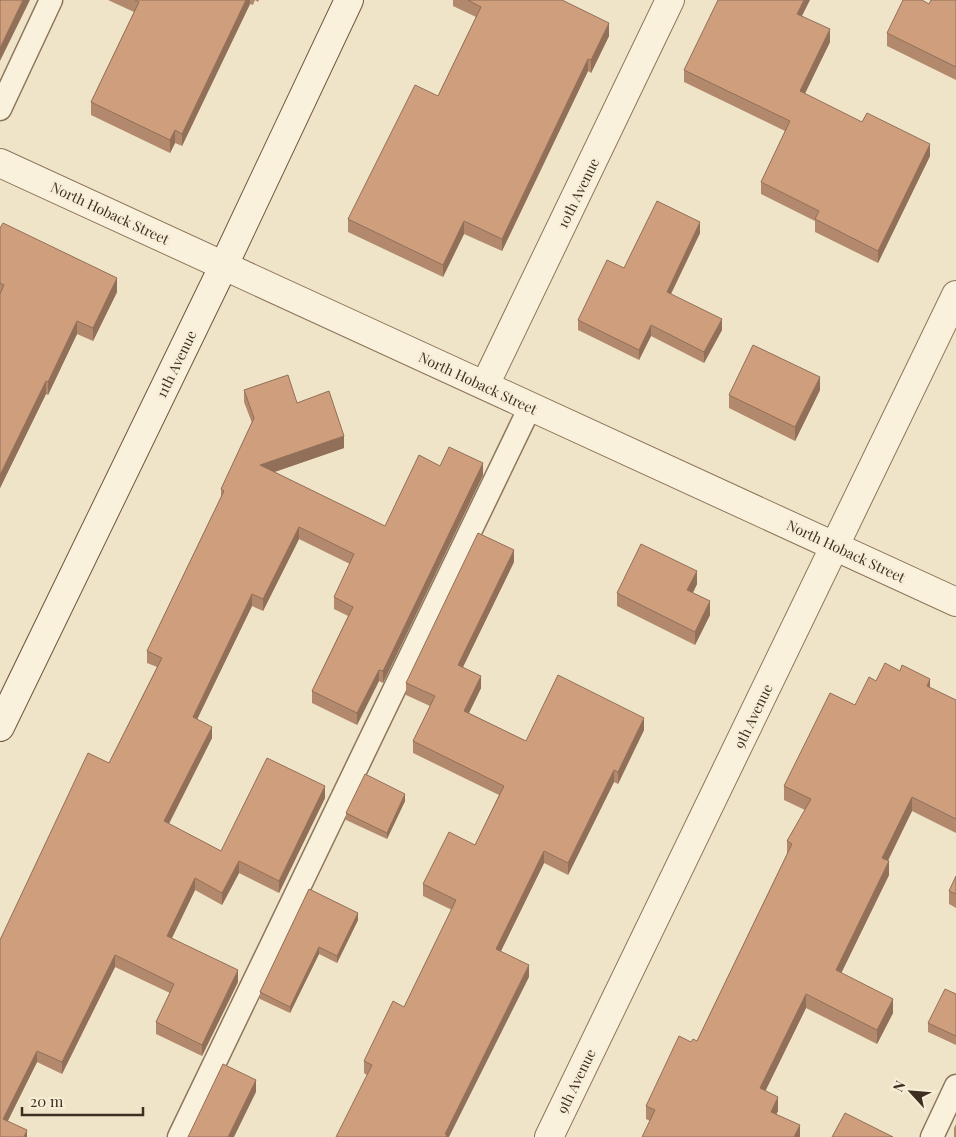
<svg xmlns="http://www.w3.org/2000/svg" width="956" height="1137" font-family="'Playfair Display',serif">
	<rect width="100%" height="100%" fill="#f0e4c8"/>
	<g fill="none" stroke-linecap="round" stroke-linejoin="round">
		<defs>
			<path id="lane" d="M0 109 51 0
				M179 1137 530 407
				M932 1137 956 1086"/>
			<path id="street" d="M0 163 956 602
				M485 385 670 0
				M549 1137 956 295"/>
			<path id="secondary" d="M0 727 224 265 349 0"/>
		</defs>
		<use href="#lane" stroke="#8d765c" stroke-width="25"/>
		<use href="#street" stroke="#8d765c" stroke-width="30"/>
		<use href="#secondary" stroke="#6f573f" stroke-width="30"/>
		<use href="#lane" stroke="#faf1dc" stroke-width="22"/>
		<use href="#street" stroke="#faf1dc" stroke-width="28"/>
		<use href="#secondary" stroke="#faf1dc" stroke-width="28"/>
	</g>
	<path fill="#b2896c" d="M108 0H259L258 2 255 0 253 5 250 4 182 146 175 143 170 153 91 115V102L134 12Z
		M453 0H562L609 36 591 73 588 71 502 251 464 234 443 277 348 232V219L438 96 476 17 453 6Z
		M956 0V80L887 46V33L929 4Z
		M802 16 830 42 804 94 930 156 878 263 815 232V221L761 194V182L785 131 684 82V70Z
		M0 228 117 292 93 341 77 334 48 395 46 394 0 488Z
		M700 233 671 294 722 330 704 363 651 336 639 360 578 330V320L624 268Z
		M244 390 297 403 344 448 274 472 385 526 440 466 483 475 383 683 379 681 357 725 312 703V691L348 616 334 609V597L350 564 299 539 263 611 252 606 197 719 212 738 169 824 221 851 325 798 279 893 239 873 222 905 195 890 172 938 238 982 202 1056 156 1034V1022L170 993 115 967 62 1074 37 1062 8 1121 27 1137H0L109 763 157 667 147 663V651L221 497V489L252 423 244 402Z
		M820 390 795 441 729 408V395Z
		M514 562 463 667 481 688 469 713 526 741 644 730 618 784 614 782 568 875 544 863 501 951 529 977 367 1075 364 1073V1061L404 1007 452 910 423 896V884L475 845 499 795 413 753V741L430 706 406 695V683Z
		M697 584 693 593 710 615 695 645 617 606V593Z
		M876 681 930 688 956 700V833L912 811 888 861 889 875 841 973 893 1013 877 1044 806 1008 765 1091 778 1111 776 1114 800 1137 650 1121 646 1119V1106L691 1042 697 1041 787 854V841L805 810 784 800V786Z
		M405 801 387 839 346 820V813Z
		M956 876V908L949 904V891Z
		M309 889 358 920 337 963 319 954 290 1013 260 999V992Z
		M956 994V1045L928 1032V1023Z
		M956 1124V1137H954V1128Z"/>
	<path fill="#916f58" d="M23 0H30L0 61V48Z
		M246 0H250V4L182 146V134Z
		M804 0H810L797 26V14Z
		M609 23V36L591 73V60Z
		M830 29V42L800 104V91Z
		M588 59V71L502 251V239Z
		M175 130V143L170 153V140Z
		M930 144V156L878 263V251Z
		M464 221V234L443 277V265Z
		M700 222V233L667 302V292Z
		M117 278V292L93 341V328Z
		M722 319V330L704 363V352Z
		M77 321V334L48 395V382Z
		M651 325V336L639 360V350Z
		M820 377V390L795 441V427Z
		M46 381V394L0 488V475Z
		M344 436V448L260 477V465Z
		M483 463V475L383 683V671Z
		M299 527V539L263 611V599Z
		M514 550V562L458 677V665Z
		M697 571V584L687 604V590Z
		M252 594V606L193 728V717Z
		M710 601V615L695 645V632Z
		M379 670V681L357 725V713Z
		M481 676V688L464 723V711Z
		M930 679V693L927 686Z
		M644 718V730L618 784V772Z
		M212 727V738L164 833V821Z
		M614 770V782L568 875V863Z
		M325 786V798L279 893V881Z
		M405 794V801L387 839V833Z
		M912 797V811L882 872V858Z
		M544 851V863L496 961V949Z
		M239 861V873L222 905V893Z
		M889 861V875L836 984V970Z
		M195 878V890L167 948V936Z
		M358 913V920L337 963V956Z
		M319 947V954L290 1013V1007Z
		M115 955V967L62 1074V1062Z
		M529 965V977L449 1137H445V1134Z
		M238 970V982L202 1056V1045Z
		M806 994V1008L760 1102V1088Z
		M893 999V1013L877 1044V1030Z
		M37 1051V1062L3 1130V1119Z
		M256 1080V1092L234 1137H228Z
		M778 1097V1111L771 1125V1112Z
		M800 1125V1137H794Z
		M27 1130V1137H24Z"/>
	<path fill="#cf9f7d" stroke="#916f58" d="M0 0H23L0 48Z
		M135 0H246L182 134 175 130 170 140 91 102 139 2Z
		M468 0H562L609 23 591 60 588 59 502 239 464 221 443 265 348 219 415 85 438 96 481 7Z
		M718 0H804L797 14 830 29 800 91 862 122 867 113 930 144 878 251 815 219 819 211 761 182 790 121 684 70Z
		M903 0H922L929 4 931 0H956V67L887 33Z
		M657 201 700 222 667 292 722 319 704 352 651 325 639 350 578 320 607 260 624 268Z
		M3 223 117 278 93 328 77 321 48 382 46 381 0 475V294L4 285 0 283V228Z
		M753 345 820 377 795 427 729 395Z
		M288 375 297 403 329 391 344 436 260 465 385 526 419 455 440 466 449 447 483 463 383 671 379 670 357 713 312 691 353 607 334 597 354 554 299 527 263 599 252 594 193 717 212 727 164 821 221 851 267 758 325 786 279 881 239 861 222 893 195 878 167 936 238 970 202 1045 156 1022 174 984 115 955 62 1062 37 1051 3 1119 27 1130 24 1137H0V940L88 753 109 763 162 658 147 651 224 491 221 489 254 418 244 390Z
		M478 533 514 550 458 665 481 676 464 711 526 741 558 675 644 718 618 772 614 770 568 863 544 851 496 949 529 965 445 1134 447 1135 446 1137H336L372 1065 364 1061 393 1001 404 1007 456 900 423 884 449 832 475 845 504 786 413 741 435 696 406 683Z
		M641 544 697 571 687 590 710 601 695 632 617 593Z
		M885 663 900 671 902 665 930 679 927 686 956 700V819L912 797 882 858 889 861 836 970 893 999 877 1030 806 994 760 1088 778 1097 771 1112 800 1125 794 1137H642L655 1110 646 1106 679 1036 691 1042 693 1039 697 1041 792 844 787 841 811 799 784 786 830 693 855 705 869 677 876 681Z
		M365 774 405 794 387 833 346 813Z
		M956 876V894L949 891Z
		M309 889 358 913 337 956 319 947 290 1007 260 992Z
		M945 989 956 994V1036L928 1023Z
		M223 1064 256 1080 228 1137H188Z
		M845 1113 893 1137H832Z"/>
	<g text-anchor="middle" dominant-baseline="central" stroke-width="5" stroke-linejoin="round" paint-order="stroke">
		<g font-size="14" fill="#3d2e20" stroke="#f7eed8">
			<text transform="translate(578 193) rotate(-64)">10th Avenue</text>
			<text transform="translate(110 213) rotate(25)">North Hoback Street</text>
			<text transform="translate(176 364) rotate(-64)">11th Avenue</text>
			<text transform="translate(478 383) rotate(25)">North Hoback Street</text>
			<text transform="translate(846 551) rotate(25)">North Hoback Street</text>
			<text transform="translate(753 716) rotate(-64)">9th Avenue</text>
			<text transform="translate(576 1081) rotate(-64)">9th Avenue</text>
		</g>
	</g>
	<g transform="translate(911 1092) rotate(296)" stroke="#f7eed8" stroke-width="4" paint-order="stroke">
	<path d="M0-4L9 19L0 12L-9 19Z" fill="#3d2e20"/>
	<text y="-8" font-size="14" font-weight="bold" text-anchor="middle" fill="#3d2e20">N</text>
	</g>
	<path d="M22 1107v8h121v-8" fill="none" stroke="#3d2e20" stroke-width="2.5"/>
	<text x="30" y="1107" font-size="15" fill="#3d2e20" stroke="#f7eed8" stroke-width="4" paint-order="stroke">20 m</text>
</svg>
